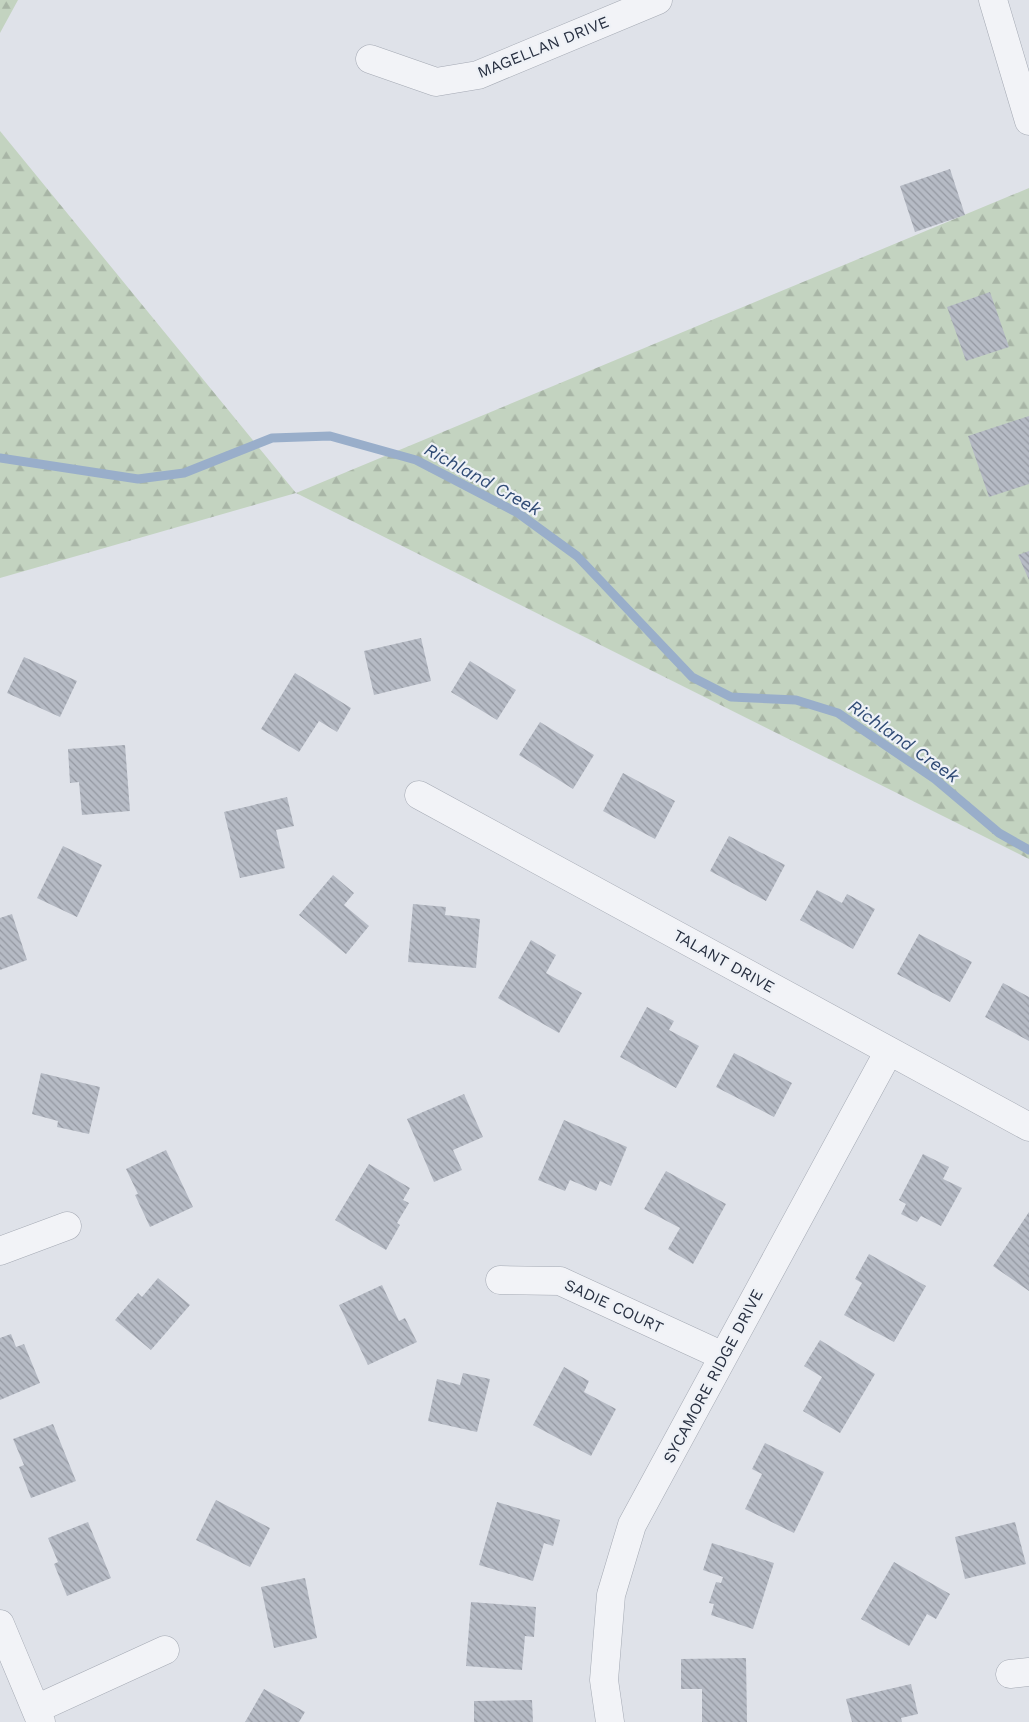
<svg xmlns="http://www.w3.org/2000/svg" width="1029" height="1722" font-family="'Work Sans',sans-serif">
	<defs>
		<pattern id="forest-firs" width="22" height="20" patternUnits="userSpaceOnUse" patternTransform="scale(1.25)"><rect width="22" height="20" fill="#c3d3c0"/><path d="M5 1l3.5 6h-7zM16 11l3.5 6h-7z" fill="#a8b5a6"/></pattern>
		<pattern id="building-back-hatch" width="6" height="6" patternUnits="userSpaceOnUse" patternTransform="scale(1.25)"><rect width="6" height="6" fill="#b6bbc5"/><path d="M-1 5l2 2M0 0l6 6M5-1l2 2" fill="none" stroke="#9498a1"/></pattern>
	</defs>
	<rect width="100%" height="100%" fill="#dfe2e9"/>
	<path fill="url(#forest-firs)" d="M0 0H18L0 33Z
		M0 131 296 493 1029 188V859L296 493 0 578Z"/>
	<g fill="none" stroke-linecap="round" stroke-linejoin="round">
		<path stroke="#99aeca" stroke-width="9" d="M0 458 138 479 184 473 272 438 330 436 416 460 518 513 577 556 692 677 731 697 796 700 838 713 935 779 999 833 1029 850"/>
	</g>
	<path fill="url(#building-back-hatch)" d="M950 169 965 215 915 232 900 186Z
		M990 292 1009 347 966 361 947 307Z
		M1029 416V484L989 497 968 436Z
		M1029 551V580L1018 555Z
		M421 638 431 681 374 695 364 651Z
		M24 657 77 681 60 717 7 693Z
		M470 661 516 690 497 720 451 692Z
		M295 673 351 708 337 732 319 721 299 752 261 729Z
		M540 722 594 755 573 789 519 755Z
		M125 745 130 811 82 815 79 782 70 783 68 749Z
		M623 773 675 801 655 839 603 811Z
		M287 797 294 826 276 830 285 868 240 878 224 812Z
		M729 836 785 865 766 901 710 871Z
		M63 846 102 865 77 917 37 898Z
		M333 875 354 893 344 905 369 926 346 954 299 915Z
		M817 890 842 903 847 894 875 909 853 949 800 920Z
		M413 904 446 907 445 915 480 919 476 968 408 962Z
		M12 914 27 960 0 970V918Z
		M919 934 972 962 950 1002 897 974Z
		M531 940 556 955 546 973 582 993 559 1033 498 998Z
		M1003 983 1029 997V1041L985 1017Z
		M647 1007 674 1021 669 1030 699 1046 676 1088 620 1057Z
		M734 1053 792 1083 774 1117 716 1087Z
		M41 1073 100 1087 89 1134 57 1127 58 1121 32 1114Z
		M464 1094 483 1137 453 1150 462 1170 434 1182 407 1119Z
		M564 1120 627 1147 611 1186 600 1181 596 1191 570 1180 565 1191 538 1180Z
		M166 1150 193 1207 150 1227 135 1195 138 1194 126 1169Z
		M923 1154 949 1167 943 1179 962 1188 941 1226 921 1216 917 1222 901 1214 906 1204 899 1200Z
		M369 1164 410 1188 403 1200 409 1203 397 1223 400 1225 386 1250 335 1220Z
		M666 1171 726 1204 693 1264 668 1249 680 1228 644 1209Z
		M1029 1212V1291L993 1266Z
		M869 1254 926 1286 894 1342 844 1315 862 1283 855 1279Z
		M158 1278 190 1305 151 1350 115 1320 138 1293 142 1297Z
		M382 1285 399 1321 405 1318 417 1342 368 1365 339 1305Z
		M11 1334 16 1347 24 1344 40 1383 0 1400V1338Z
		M820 1340 875 1374 840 1433 803 1411 822 1377 804 1366Z
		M564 1367 589 1381 584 1392 616 1409 591 1456 533 1425Z
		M463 1373 490 1379 477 1432 428 1421 437 1379 460 1385Z
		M53 1424 76 1481 31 1498 19 1467 24 1465 13 1439Z
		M765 1443 824 1472 794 1533 745 1509 762 1474 752 1469Z
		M216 1500 270 1528 250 1567 196 1540Z
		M497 1502 560 1520 553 1546 544 1543 533 1581 479 1565Z
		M88 1522 111 1578 67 1596 54 1564 58 1562 48 1538Z
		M1015 1522 1026 1564 965 1579 955 1537Z
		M712 1543 774 1563 753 1629 711 1615 714 1604 709 1603 716 1582 721 1583 723 1577 703 1570Z
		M894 1562 950 1594 936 1619 927 1614 909 1646 861 1619Z
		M305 1578 317 1638 274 1648 261 1587Z
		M471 1602 536 1607 534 1637 525 1636 522 1670 466 1666Z
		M746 1658 747 1722H702V1689H681V1659Z
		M911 1684 918 1714 901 1718 902 1722H852L846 1699Z
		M264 1689 305 1712 299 1722H245Z
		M532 1700 533 1722H474V1701Z"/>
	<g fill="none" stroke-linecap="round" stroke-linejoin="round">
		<defs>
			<path id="minor" d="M993 0 1029 121
				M370 59 436 82 478 75 658 0
				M419 795 1029 1127
				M0 1251 67 1226
				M500 1280 560 1281 723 1356
				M0 1624 41 1722
				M1010 1674 1029 1672
				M36 1709 165 1650
				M610 1722 604 1680 611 1595 632 1525 889 1051"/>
		</defs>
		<use href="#minor" stroke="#a4a9b3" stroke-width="29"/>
		<use href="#minor" stroke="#f2f3f7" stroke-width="28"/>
	</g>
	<g text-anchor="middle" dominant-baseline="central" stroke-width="4.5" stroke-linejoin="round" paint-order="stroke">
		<g font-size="16" fill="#272f40" stroke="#eef1f6">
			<text transform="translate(543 47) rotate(-22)">MAGELLAN DRIVE</text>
			<text transform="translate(724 961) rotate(29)">TALANT DRIVE</text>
			<text transform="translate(614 1306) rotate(25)">SADIE COURT</text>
			<text transform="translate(713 1376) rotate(-62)">SYCAMORE RIDGE DRIVE</text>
		</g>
		<g font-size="18" font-style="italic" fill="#304b75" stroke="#eef1f6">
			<text transform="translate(483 479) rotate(29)">Richland Creek</text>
			<text transform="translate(904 741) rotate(35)">Richland Creek</text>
		</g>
	</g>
</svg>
